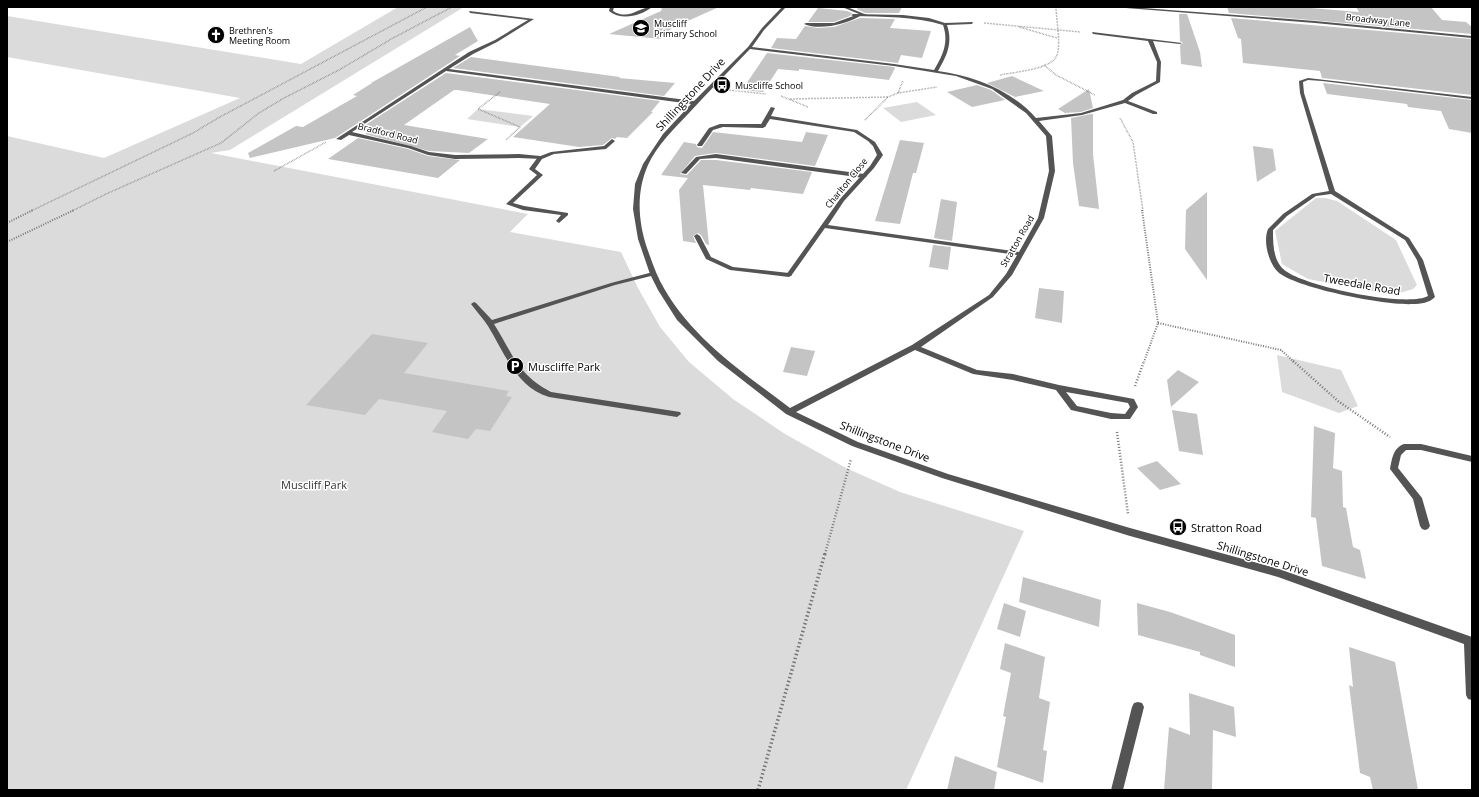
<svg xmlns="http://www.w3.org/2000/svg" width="1479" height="797" font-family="'Open Sans',sans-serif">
	<rect width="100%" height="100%" fill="#fff"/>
	<path fill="#dbdbdb" d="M398 7H464L230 150 211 153 528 214 510 232 621 252 638 288 660 327 689 362 733 399 785 434 846 468 900 492 1024 531 906 790H7V136L104 158 240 98 7 57V16L301 64Z
		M917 102 936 115 901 122 883 108Z
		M478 109 533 116 520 127 467 119Z
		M1316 198H1325L1337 201 1396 240 1417 285 1413 289 1393 295 1308 279 1282 264 1275 231Z
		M1277 355 1341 370 1358 406 1339 413 1282 392Z"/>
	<path fill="#c4c4c4" d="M662 7H719L672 28 660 39 609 34 661 11Z
		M858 7H902L899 13H865L857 9Z
		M1227 7H1299L1359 12 1356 7H1431L1442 20 1466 22 1472 27V34L1229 13Z
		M818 8 847 11 852 13 850 16 834 22H808Z
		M1179 14H1187L1200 52 1202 67 1181 64 1180 45 1183 43 1180 41Z
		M860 18 895 19 890 28 931 31 922 58 901 55 898 63 771 48 777 38 796 39 805 26 817 28 834 27Z
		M1231 18 1472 39V95L1322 78 1320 71 1243 63 1241 39 1238 38Z
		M470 27 478 41 455 55 460 56 335 138 250 158 248 153 296 126 303 127 357 96 353 95 372 83H371Z
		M767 53 894 67 895 68 889 80 799 69V71L778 69 763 92 742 90Z
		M471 57 620 77 619 78 675 83 664 96 453 68Z
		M446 73 660 101 651 112H653L627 138 617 137 615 139 612 138 603 145 579 147 513 137 550 104 457 90H454L404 125 488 139 469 153 429 151 365 134 372 129 356 131Z
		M1012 76 1044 91 1015 97 987 83Z
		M1323 83 1472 100V133L1449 129 1441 111 1408 107 1407 104 1327 94Z
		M977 85 991 90 1005 100 972 107 947 92Z
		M1089 89 1093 108 1081 112 1065 113 1058 109Z
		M1091 114H1093V154L1099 209 1079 206 1073 163 1071 118Z
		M713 132 802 142 806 132 828 135 815 166 716 153 695 156 680 174 687 175 701 160H716L812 172 803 194 751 188 750 190 703 185 709 245 706 244 701 235 698 233 693 236 696 243 683 241 679 190 688 178 661 175 684 142 696 144 697 147 702 148Z
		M358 138 408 149 428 156 460 160 438 178 328 159Z
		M900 140 924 143 916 173H913L900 224 875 221Z
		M1253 146 1273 149 1276 170 1257 182Z
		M1207 192V280L1185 249 1186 210Z
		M941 199 957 202 952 241 934 238Z
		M933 245 951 247 948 270 929 267Z
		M1039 288 1064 291 1062 323 1035 318Z
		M372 334 428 343 404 373 509 391 506 396 512 397 490 431 476 429 468 439 432 432 447 411 379 399 365 415 306 405Z
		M791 347 815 351 807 376 783 372Z
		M1178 370 1199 382 1171 407 1167 380Z
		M1172 410 1197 414 1203 455 1179 451Z
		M1314 426 1335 433 1333 468 1342 471 1343 507 1346 508 1353 547 1360 550 1366 579 1322 566 1316 518 1311 517Z
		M1157 461 1181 484 1160 490 1137 468Z
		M1023 577 1101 600 1099 627 1019 602Z
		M1004 603 1026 611 1020 637 997 629Z
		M1137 603 1170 612 1235 635V667L1200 655V652L1138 635Z
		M1005 643 1045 657 1039 698 1050 702 1043 750 1047 751 1043 783 997 767 1006 717 1003 716 1011 673 1000 669Z
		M1349 647 1395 662 1418 790H1373L1370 777 1360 773 1349 685 1353 687Z
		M1189 693 1234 707 1236 737 1213 730 1212 790H1164L1169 727 1190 735Z
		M955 756 997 772 994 790H947Z"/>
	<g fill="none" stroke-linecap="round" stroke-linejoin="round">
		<path stroke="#767676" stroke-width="1.5" stroke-dasharray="0.5 1" stroke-linecap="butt" d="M984 23 1080 32
			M1019 27 1057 38
			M1044 65 1056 75 1095 95
			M1000 75C1014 72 1048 70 1056 57 1062 47 1056 19 1056 7
			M729 90 766 94
			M500 92 478 109 520 127 506 140
			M898 93 903 81
			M781 96 808 107
			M790 99 888 97 898 93 937 87
			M1120 118 1133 142 1143 211
			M865 120 888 97
			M274 171 326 142
			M31 211 193 133 218 118 427 7
			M72 211 106 194 221 143 259 113 284 98 339 70 393 38 452 7"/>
		<path stroke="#767676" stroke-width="2" stroke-dasharray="1 1.5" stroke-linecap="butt" d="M1142 210 1158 323 1144 362
			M7 223 33 210
			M7 242 74 210
			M1158 323 1281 350 1294 362"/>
		<path stroke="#767676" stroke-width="2.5" stroke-dasharray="1 2" stroke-linecap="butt" d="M1293 361 1338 401 1390 437
			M1135 386 1144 361
			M1117 432 1128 514
			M825 554 851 459"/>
		<path stroke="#767676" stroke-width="3.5" stroke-dasharray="1.5 2.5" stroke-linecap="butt" d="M758 790 825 553"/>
		<path fill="#545454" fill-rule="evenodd" d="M610 7H614L613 11C629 21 638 7 652 7 641 16 621 21 609 11Z
			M842 7H847L867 15 865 16 862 15C848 24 819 31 804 24L806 23H834L859 14Z
			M720 124H763L766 126 763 128 723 127 713 130 702 146H698L697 145 709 128Z
			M612 139 615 141 606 149 554 154 542 159 535 169 543 175 513 203 524 206 568 213V215L559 223 556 221 561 215 523 210 506 204 537 175 529 169 538 157 551 152 604 146Z
			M716 154 864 174 867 176 864 178 716 158 700 159 686 174 681 173 696 157Z
			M697 234 700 236 711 257 733 267 789 273 792 275 789 277 730 270 706 259 694 236Z
			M653 272 656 274 655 275 615 285 494 324C513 354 517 374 551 392L680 412 681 414 677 417 549 397C516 387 504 352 488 326 483 318 476 311 471 304L474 302 476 303 492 320 611 283Z"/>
		<path fill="#545454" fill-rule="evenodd" d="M782 7H786L764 30 752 47 894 64 934 70C943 55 949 42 943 25 914 16 883 17 853 16L851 15 853 14 903 15 929 18 945 23 973 22 972 24 947 25C953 43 947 55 938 71 974 76 1011 90 1036 118L1081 113 1123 100 1132 93 1156 81 1157 62 1148 41 1093 34 1092 32 1182 43 1180 44 1153 41 1161 62 1160 82 1136 95 1128 101 1157 112V114H1153L1125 103 1082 115 1039 121 1052 136 1055 171 1044 218 1012 275 993 297 921 347 977 370 1013 374 1059 385 1134 399 1138 407 1130 419H1111L1071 410 1056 390 1013 380 973 374 915 350 796 412 858 442 948 474 1130 528 1279 569 1472 637V700L1468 699 1466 695 1464 644 1278 577 1130 536 942 478 852 446 786 414 718 361 677 320 658 290 650 274 638 239 633 209 635 184 643 164 663 134 691 104 446 71 352 132 411 146 429 152 455 155 519 154 540 156 542 157V159L519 158 455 159 428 155 408 148 349 135 341 140 336 139 469 52 495 40 528 20 470 13 469 11 534 19 497 42 473 54 449 69 694 101 748 47 762 28ZM750 49 894 66 956 76 992 89 1026 113 1046 136 1049 171 1038 218 1019 252 828 225 844 201 874 168 883 155 875 142 857 130 771 116 775 108 771 107 760 126 761 127H765L770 119 854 132 868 141 873 146 877 155 870 166 840 199 786 275 787 276H791L825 228 1017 255 1006 274 989 295 912 345 790 408C745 374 694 340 665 290 657 277 652 262 647 248 638 221 636 192 648 165 657 145 674 129 689 113 709 91 730 70 750 49ZM1066 392 1128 403 1130 407 1125 414 1111 413 1077 406Z
			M1113 7H1130L1315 21 1472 36V38L1315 23Z
			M1308 78 1472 97V99L1322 81 1308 80 1303 82 1304 93 1335 191 1409 238 1423 260 1435 297C1429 303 1421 304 1413 304 1388 306 1295 288 1278 272 1268 262 1263 241 1268 229L1283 214 1312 194 1329 191 1300 93 1299 81ZM1331 194 1405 240 1417 260 1428 296C1407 308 1299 286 1282 268 1273 258 1273 243 1273 230L1287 216 1316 196Z
			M1404 444H1421L1472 456V462L1421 450H1406L1401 455 1398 468 1422 498 1430 526 1428 529 1425 530 1422 529 1420 526 1413 499 1390 469C1392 459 1393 448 1404 444Z
			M1138 702 1142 703 1144 707 1123 790H1111L1132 707 1134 703Z"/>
	</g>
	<defs>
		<symbol id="school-disc" viewBox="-11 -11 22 22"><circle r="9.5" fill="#000" stroke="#fff"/><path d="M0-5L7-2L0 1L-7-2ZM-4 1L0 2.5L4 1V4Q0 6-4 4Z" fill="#fff"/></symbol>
		<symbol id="church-disc" viewBox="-11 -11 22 22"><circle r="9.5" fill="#000" stroke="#fff"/><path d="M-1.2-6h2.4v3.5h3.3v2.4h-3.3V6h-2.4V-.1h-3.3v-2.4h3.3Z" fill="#fff"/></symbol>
		<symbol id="bus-disc" viewBox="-11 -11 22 22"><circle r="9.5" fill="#000" stroke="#fff"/><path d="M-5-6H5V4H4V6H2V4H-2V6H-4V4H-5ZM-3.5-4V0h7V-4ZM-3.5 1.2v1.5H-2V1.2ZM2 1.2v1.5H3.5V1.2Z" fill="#fff"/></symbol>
		<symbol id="parking-disc" viewBox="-11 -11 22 22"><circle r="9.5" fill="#000" stroke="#fff"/><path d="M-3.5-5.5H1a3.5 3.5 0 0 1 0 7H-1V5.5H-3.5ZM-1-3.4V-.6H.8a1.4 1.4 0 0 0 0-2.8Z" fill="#fff"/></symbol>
	</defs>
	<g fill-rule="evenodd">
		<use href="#school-disc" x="631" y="18" width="20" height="20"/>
		<use href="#church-disc" x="206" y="25" width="20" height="20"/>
		<use href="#bus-disc" x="712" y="75" width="20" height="20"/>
		<use href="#parking-disc" x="505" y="356" width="20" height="20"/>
		<use href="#bus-disc" x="1168" y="517" width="20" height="20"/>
	</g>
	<g text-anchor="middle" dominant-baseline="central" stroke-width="3" stroke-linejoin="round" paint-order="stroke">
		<g font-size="9" fill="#000" stroke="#fff">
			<text transform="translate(1378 20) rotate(6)">Broadway Lane</text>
			<text transform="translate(388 133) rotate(14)">Bradford Road</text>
			<text transform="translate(846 183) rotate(-51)">Charlton Close</text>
			<text transform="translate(1017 241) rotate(-60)">Stratton Road</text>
		</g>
		<g font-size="9" fill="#000" stroke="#fff" text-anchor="start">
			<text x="654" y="23">Muscliff<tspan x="654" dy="10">Primary School</tspan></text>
			<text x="229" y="30">Brethren's<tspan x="229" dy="10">Meeting Room</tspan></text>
			<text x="735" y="85">Muscliffe School</text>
		</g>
		<g font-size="11" fill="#000" stroke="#fff">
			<text transform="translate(690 94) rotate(-47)">Shillingstone Drive</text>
			<text transform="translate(1362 284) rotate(10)">Tweedale Road</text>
			<text transform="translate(885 441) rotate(21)">Shillingstone Drive</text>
			<text transform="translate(1263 558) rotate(17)">Shillingstone Drive</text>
		</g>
		<g font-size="11" fill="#000" stroke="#fff" text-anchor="start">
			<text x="528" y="366">Muscliffe Park</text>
			<text x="1191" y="527">Stratton Road</text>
		</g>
		<g font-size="11" fill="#323232" stroke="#fff">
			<text x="314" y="484">Muscliff Park</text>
		</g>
	</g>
	<rect width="1479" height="797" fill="none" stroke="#000000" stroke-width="16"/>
</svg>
